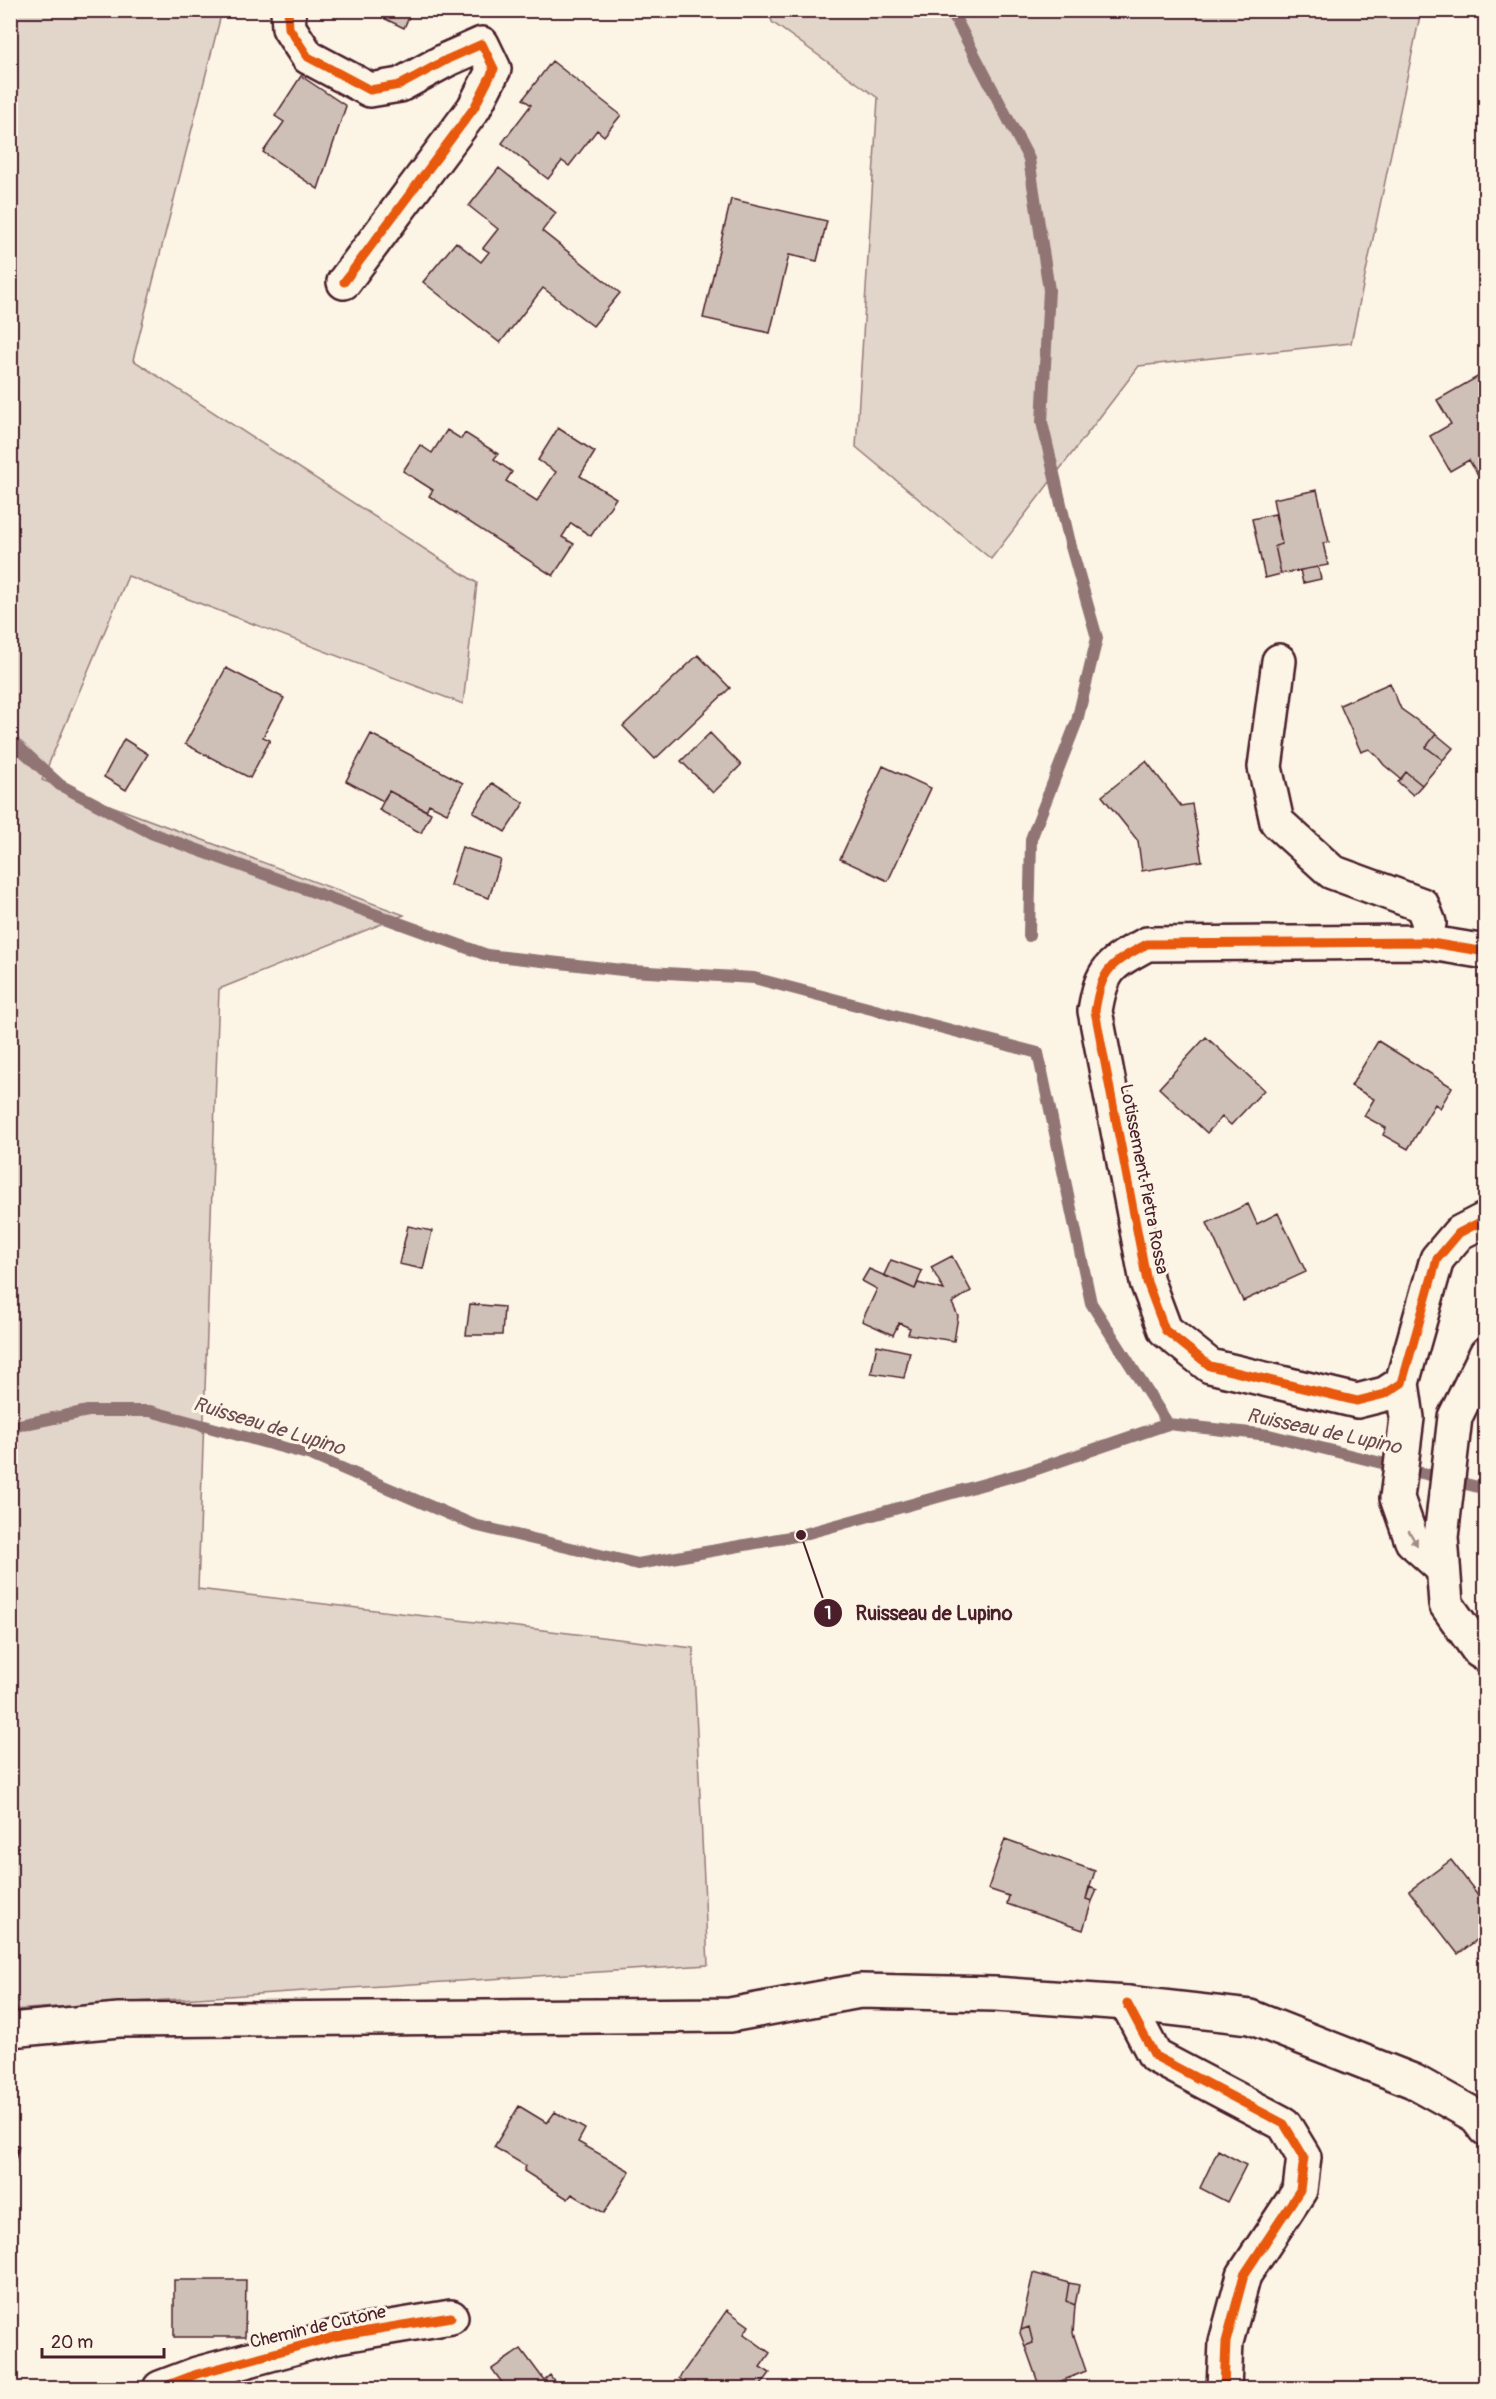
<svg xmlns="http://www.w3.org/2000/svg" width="1496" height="2399" font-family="Pangolin,sans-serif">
	<rect width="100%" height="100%" fill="#fcf5e5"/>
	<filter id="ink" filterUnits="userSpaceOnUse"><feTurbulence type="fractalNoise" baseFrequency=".0167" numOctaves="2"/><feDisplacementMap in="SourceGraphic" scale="12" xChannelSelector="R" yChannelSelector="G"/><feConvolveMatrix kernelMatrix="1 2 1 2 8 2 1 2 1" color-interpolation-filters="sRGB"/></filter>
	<g filter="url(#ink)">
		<path fill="#e2d5ca" stroke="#967a7a" stroke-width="1.5" d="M11 10 222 11 133 360 477 583 463 704 128 576 42 780 404 915 219 989 198 1589 693 1648 708 1965 11 2010Z
			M769 11H1421L1351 343 1139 366 991 559 856 447 878 98 772 22Z"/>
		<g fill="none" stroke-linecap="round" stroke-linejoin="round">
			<path stroke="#917474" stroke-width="12" d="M951 10 1029 159 1049 290 1042 422 1070 543 1097 638 1077 721 1031 839 1029 936
				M10 739 60 785 151 833 487 955 631 971 754 978 1038 1053 1091 1303 1168 1424
				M10 1427 88 1411H150L311 1455 474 1525 638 1564 801 1535 1028 1472 1168 1424 1269 1435 1486 1489"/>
		</g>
		<path fill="#cfc0b7" stroke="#4a1f2b" stroke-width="1.5" d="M367 10H412L404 28Z
			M552 61 621 115 604 136 597 130 569 166 562 161 548 179 502 143 531 105 523 99Z
			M301 76 346 106 318 189 263 152 284 122 275 116Z
			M499 168 556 213 542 231 620 293 593 326 543 288 500 343 423 282 456 242 481 262 489 252 483 248 498 229 469 206Z
			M731 199 827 221 817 261 789 255 770 333 703 318Z
			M1486 372V470L1478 475 1469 460 1450 471 1430 436 1451 424 1437 400Z
			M558 428 595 452 580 476 616 498 591 536 571 523 562 537 574 544 553 576 429 496 433 490 403 471 420 445 432 453 447 430 461 439 465 433 498 454 494 459 512 472 506 481 537 501 556 472 538 460Z
			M1317 490 1329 542 1323 543 1328 565 1281 574 1275 546 1282 544 1273 499Z
			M1275 514 1282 544 1275 546 1281 574 1265 578 1252 519Z
			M1318 567 1321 579 1303 583 1300 570Z
			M698 655 730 688 655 759 623 726Z
			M226 668 284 698 263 737 270 740 250 778 185 744Z
			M1390 683 1401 709 1436 734 1426 747 1443 760 1422 785 1406 772 1401 779 1384 765 1377 756 1369 749 1361 752 1340 705Z
			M710 733 741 765 713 793 681 761Z
			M371 734 463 783 447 813 429 804 426 811 389 791 383 801 346 781Z
			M1436 734 1453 748 1443 760 1426 747Z
			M124 739 148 754 126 790 104 777Z
			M1146 761 1181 806 1192 804 1202 861 1142 871 1138 841 1102 796Z
			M883 766 931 788 888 881 840 859Z
			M1406 772 1422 785 1413 795 1398 782Z
			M492 783 524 803 505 832 473 812Z
			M389 791 431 813 421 833 379 810Z
			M462 847 501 860 489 898 450 885Z
			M1206 1037 1264 1090 1231 1125 1222 1117 1207 1133 1159 1088Z
			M1378 1041 1452 1087 1440 1108 1435 1104 1408 1149 1383 1135 1386 1128 1364 1116 1374 1099 1351 1086Z
			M1248 1204 1257 1224 1278 1213 1306 1272 1243 1301 1207 1223Z
			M408 1226 432 1231 423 1269 399 1264Z
			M952 1256 971 1291 952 1303 958 1316 954 1341 908 1334 910 1328 899 1323 893 1335 862 1321 877 1289 862 1281 869 1269 915 1289 918 1283 944 1290 931 1267Z
			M891 1260 922 1271 915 1289 884 1275Z
			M470 1304 504 1307 502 1335H466Z
			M877 1345 910 1352 904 1378 871 1373Z
			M1005 1839 1095 1871 1086 1899 1092 1901 1083 1930 1007 1904 1009 1896 988 1889Z
			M1451 1860 1486 1905V1933L1458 1954 1409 1891Z
			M1089 1887 1097 1890 1092 1901 1086 1899Z
			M519 2106 547 2123 555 2112 585 2129 578 2142 630 2171 604 2213 572 2194 568 2199 524 2171 526 2166 494 2147Z
			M10 2143 19 2146 16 2157 10 2155Z
			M1218 2150 1246 2165 1227 2202 1200 2188Z
			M10 2155 16 2157 10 2179Z
			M1033 2273 1069 2283 1066 2301 1075 2305 1073 2333 1086 2371 1044 2388H1040L1025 2346 1033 2343 1029 2327 1021 2330Z
			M174 2280H246L245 2337H174Z
			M1069 2283 1079 2285 1075 2305 1066 2301Z
			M727 2310 749 2326 744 2334 770 2353 760 2367 770 2373 759 2388H694L679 2378Z
			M1029 2327 1033 2343 1025 2346 1020 2333 1021 2330Z
			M521 2349 544 2380 550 2375 559 2388H506L492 2369Z"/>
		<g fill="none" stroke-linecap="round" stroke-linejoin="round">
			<defs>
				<path id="street" d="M288 10 289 28 308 57 370 90 400 85 448 59 482 44 494 69 474 108 344 282
					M1279 661 1265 767 1277 822 1332 872 1422 905 1429 923 1425 942
					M1486 952 1425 942 1147 944C1110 964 1102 968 1095 1011L1147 1282 1165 1330 1210 1366 1357 1401 1385 1394 1402 1383 1437 1259 1459 1233 1486 1219
					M1402 1383 1407 1418 1397 1498 1412 1541 1443 1569
					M1127 2003 1155 2056 1284 2124 1304 2157 1300 2190 1244 2275 1226 2342 1224 2388
					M160 2388 197 2374 337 2336 451 2317"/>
				<path id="secondary" d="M1486 1354 1455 1417 1441 1537 1446 1604 1479 1651 1486 1655
					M10 2030 119 2020 730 2015 860 1991 995 1994 1127 2003 1250 2017 1413 2081 1476 2116 1486 2129"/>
			</defs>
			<use href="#street" stroke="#4a1f2b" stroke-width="38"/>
			<use href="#secondary" stroke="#4a1f2b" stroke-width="38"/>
			<use href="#street" stroke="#fcf5e5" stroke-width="33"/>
			<use href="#secondary" stroke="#fcf5e5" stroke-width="33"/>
			<defs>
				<path id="cycleway" d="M288 10 289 28 308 57 370 90 400 85 448 59 482 44 494 69 474 108 344 282
					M1486 952 1425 942 1147 944C1110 964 1102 968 1095 1011L1147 1282 1165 1330 1210 1366 1357 1401 1385 1394 1402 1383 1437 1259 1459 1233 1486 1219
					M1127 2003 1155 2056 1284 2124 1304 2157 1300 2190 1244 2275 1226 2342 1224 2388
					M160 2388 197 2374 337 2336 451 2317"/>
			</defs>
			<use href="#cycleway" stroke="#fcf5e5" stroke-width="13"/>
			<use href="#cycleway" stroke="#e8590c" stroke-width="9"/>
		</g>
		<defs><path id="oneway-solid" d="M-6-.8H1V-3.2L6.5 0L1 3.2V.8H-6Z" transform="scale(1.5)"/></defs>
		<use fill="#a38a88" href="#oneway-solid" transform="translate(1413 1538) rotate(60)"/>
	</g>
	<g text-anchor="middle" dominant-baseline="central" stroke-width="6" stroke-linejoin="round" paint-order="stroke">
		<g font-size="18" fill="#4a1f2b" stroke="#fcf5e5">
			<text transform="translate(1144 1179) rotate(79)">Lotissement Pietra Rossa</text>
			<text transform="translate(318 2327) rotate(-13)">Chemin de Cutone</text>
		</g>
		<g font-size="20" font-style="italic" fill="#6d4950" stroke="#fcf5e5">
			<text transform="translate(269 1426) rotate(17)">Ruisseau de Lupino</text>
			<text transform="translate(1324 1431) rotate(12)">Ruisseau de Lupino</text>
		</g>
	</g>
	<path fill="none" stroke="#4a1f2b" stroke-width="2" d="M801 1535L828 1613"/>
	<g fill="#4a1f2b" stroke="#fcf5e5" stroke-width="2">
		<circle cx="801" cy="1535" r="6"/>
		<circle cx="828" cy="1613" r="15"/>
	</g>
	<g font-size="18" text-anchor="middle" font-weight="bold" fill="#fff">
		<text x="828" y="1619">1</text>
	</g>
	<g font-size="20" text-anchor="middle" font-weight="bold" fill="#4a1f2b" stroke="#fcf5e5" stroke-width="6" stroke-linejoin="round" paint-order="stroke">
		<text x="934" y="1620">Ruisseau de Lupino</text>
	</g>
	<rect width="1496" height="2399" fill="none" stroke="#fcf5e5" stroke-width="36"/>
	<rect x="18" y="18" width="1460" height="2363" fill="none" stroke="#4a1f2b" stroke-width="2" filter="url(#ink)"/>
	<path d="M42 2348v9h122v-9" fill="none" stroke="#4a1f2b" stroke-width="3"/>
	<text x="51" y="2348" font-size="18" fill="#4a1f2b" stroke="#fcf5e5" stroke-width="4.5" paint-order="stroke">20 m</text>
</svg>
